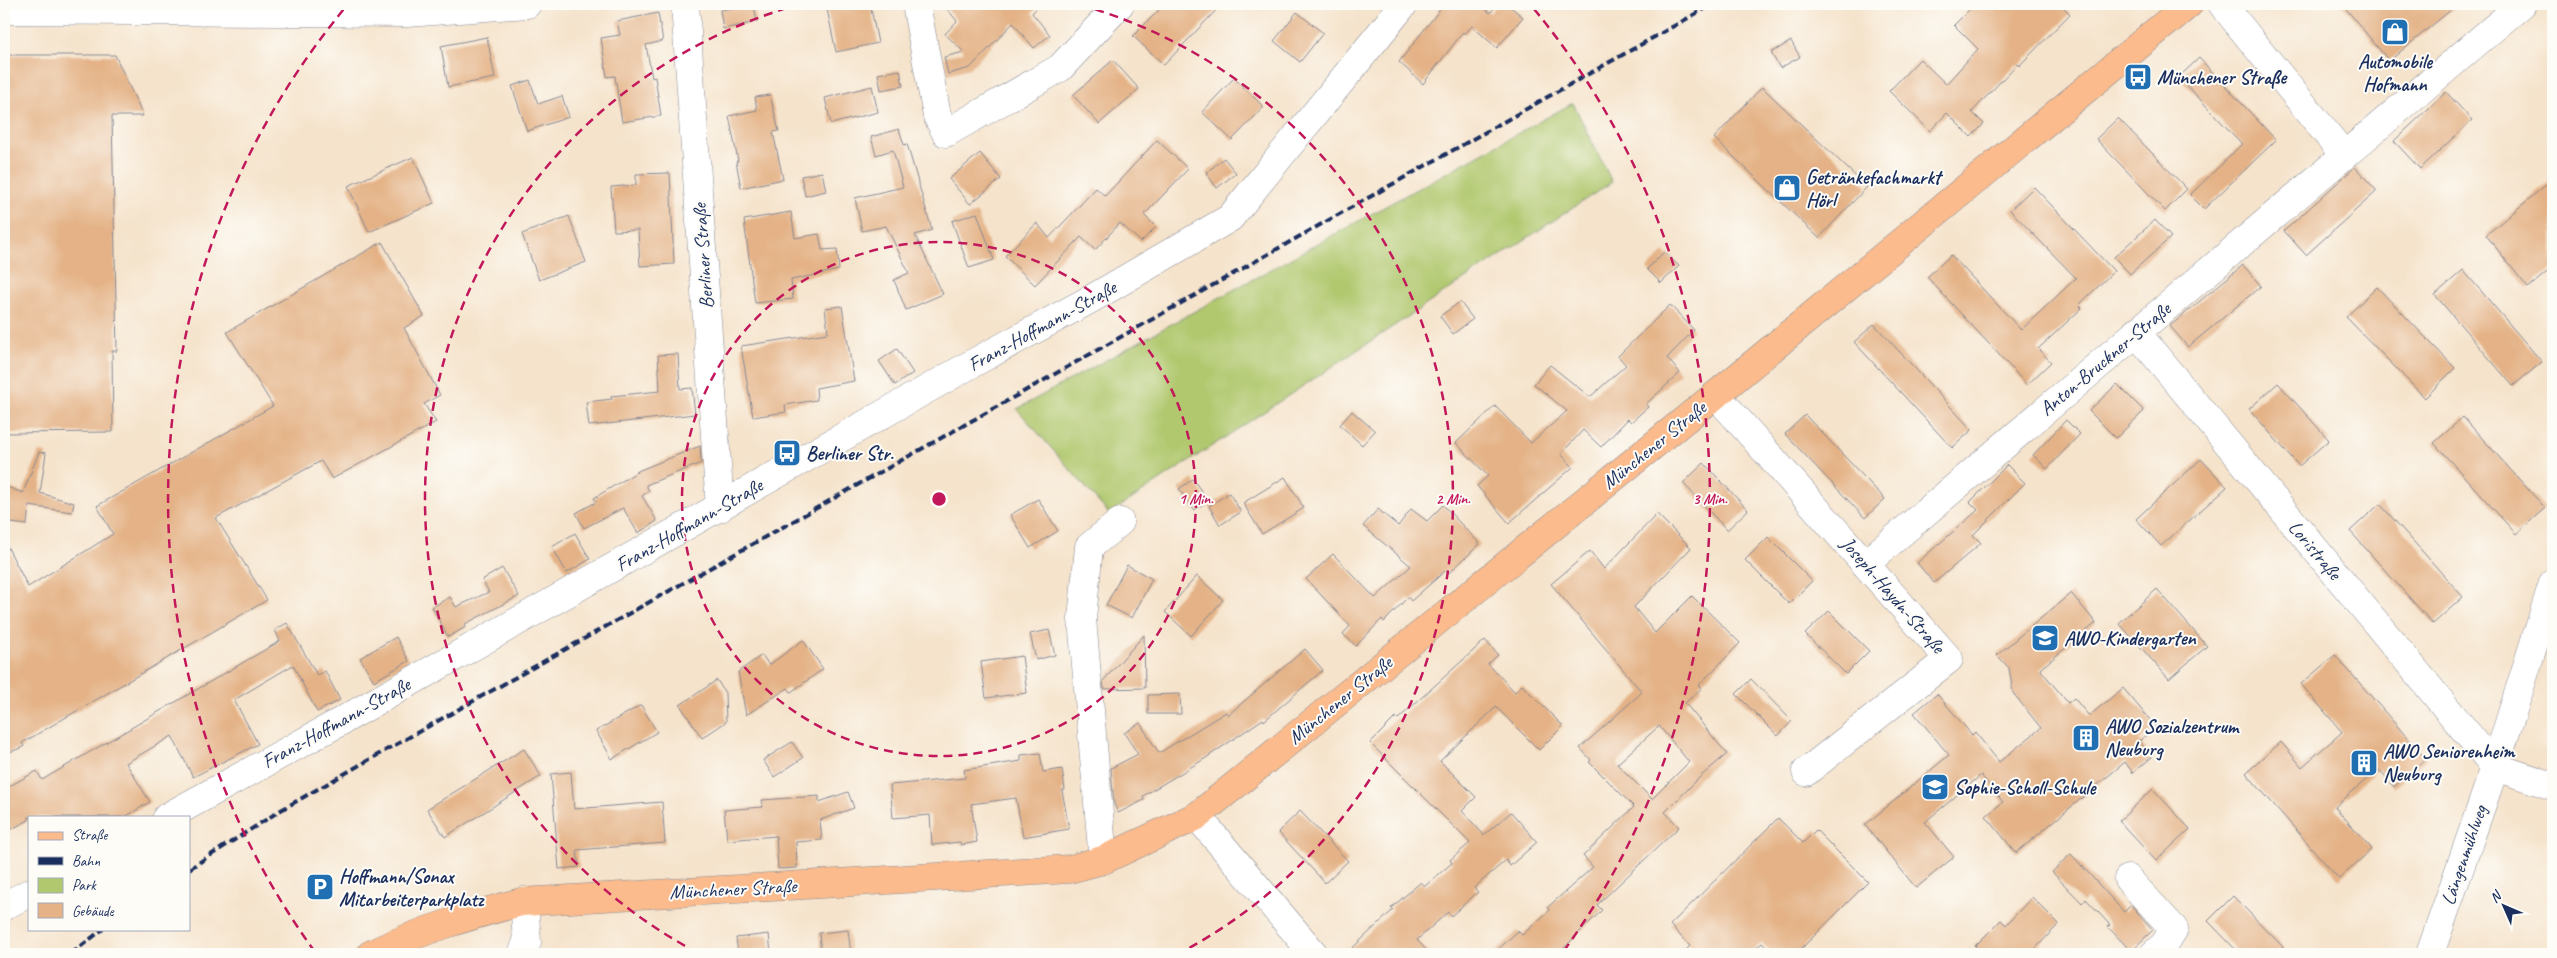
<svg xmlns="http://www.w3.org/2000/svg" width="2557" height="958" font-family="Caveat,sans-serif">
	<rect width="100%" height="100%" fill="#fdfcf7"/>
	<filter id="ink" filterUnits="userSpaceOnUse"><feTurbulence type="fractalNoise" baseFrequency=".02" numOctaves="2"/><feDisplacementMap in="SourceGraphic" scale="10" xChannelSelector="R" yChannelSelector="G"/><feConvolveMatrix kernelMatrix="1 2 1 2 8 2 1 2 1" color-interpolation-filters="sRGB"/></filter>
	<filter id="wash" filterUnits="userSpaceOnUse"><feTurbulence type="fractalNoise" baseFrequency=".0096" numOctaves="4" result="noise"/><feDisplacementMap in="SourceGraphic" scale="20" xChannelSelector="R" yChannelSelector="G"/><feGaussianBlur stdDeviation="1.12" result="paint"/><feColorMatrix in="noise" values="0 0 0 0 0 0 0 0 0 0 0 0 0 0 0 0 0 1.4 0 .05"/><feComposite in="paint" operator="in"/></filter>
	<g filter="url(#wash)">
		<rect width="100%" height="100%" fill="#f5e3cb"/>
		<path fill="#b1c86e" stroke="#667c66" d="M1573 103 1612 182 1109 514 1017 409Z"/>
		<g id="blocks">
			<path fill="#e4b286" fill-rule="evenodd" d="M852 4H870L878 43 836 52 827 9Z
				M943 4H1041L1032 13 1050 35 1034 48 1013 23 970 68 948 74 944 57 964 52 945 34 957 21Z
				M1165 4H1222L1164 65 1133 36Z
				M1444 4H1480L1490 13 1498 4H1507L1523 17 1497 48 1472 26 1465 34 1463 32 1423 84 1399 62Z
				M1975 4H2060L2070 14 2019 66 2017 64 1972 112 1984 124 1971 137 1947 113 1930 131 1889 91 1920 59 1946 84 1978 49 1954 25Z
				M2342 4H2458L2389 61Z
				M754 5 757 22 723 29 720 10Z
				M1297 12 1323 33 1300 62 1274 41Z
				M658 13 663 41 646 45 652 78 655 77 661 116 622 122 615 76 607 77 601 38 620 35 617 21Z
				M487 37 495 78 448 87 441 46Z
				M1791 41 1800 57 1780 68 1771 53Z
				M4 55H115L143 116H112L117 351H112L113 432 4 433Z
				M2199 58 2276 140 2204 209 2190 195 2242 144 2179 77Z
				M1113 60 1139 89 1099 124 1073 95Z
				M900 70 903 86 881 90 878 74Z
				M1234 78 1264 107 1232 140 1202 112Z
				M530 80 538 104 562 96 569 117 527 131 512 86Z
				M872 86 878 112 831 124 825 98Z
				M1762 87 1867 187 1819 238 1714 138Z
				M2446 92 2472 120 2420 169 2394 141Z
				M770 95 779 131 773 132 783 179 741 188 736 161H738L729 116 757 110 755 97Z
				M2118 118 2187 189 2165 211 2096 139Z
				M899 129 904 145 907 144 932 230 915 235 943 294 906 310 894 280 909 273 886 226 862 231 855 198 903 187 893 150 876 155 871 137Z
				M1157 140 1188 169 1144 215 1156 227 1141 242 1120 223 1095 250 1081 237 1035 285 1005 256 1037 223 1049 238 1096 188 1105 196Z
				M980 153 1001 179 970 204 949 179Z
				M413 157 434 203 369 232 348 186Z
				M1224 158 1236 173 1217 188 1206 173Z
				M2355 167 2377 191 2306 255 2284 231Z
				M822 172 826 191 805 196 801 176Z
				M670 173 674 264 640 266 638 230 614 231 611 187 636 185V174Z
				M2553 179V267L2528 288 2486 235Z
				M2034 187 2114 271 2079 305 2082 308 2038 349 2051 362 2027 385 1927 277 1951 255 2021 330 2076 278 2010 210Z
				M791 212 795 238 819 234 822 250 837 249 839 270 791 280 793 299 755 303 744 220Z
				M977 213 994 260 969 268 952 221Z
				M569 216 586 262 539 280 522 234Z
				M2155 220 2171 237 2130 274 2114 257Z
				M382 242 424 316 404 328 440 395 424 404 436 422 332 479 321 461 216 518 267 600 22 743 24 747 4 754V540L28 587 113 534 97 506 273 406 227 332Z
				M1664 252 1679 266 1661 283 1647 269Z
				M2243 265 2261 286 2188 347 2170 326Z
				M2463 270 2542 362 2513 386 2435 295Z
				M2377 287 2455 368 2425 398 2346 317Z
				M1460 302 1473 319 1453 334 1440 316Z
				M1670 305 1694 330 1667 358 1680 373 1646 404 1648 407 1631 422 1628 419 1601 447 1583 430 1561 454 1573 467 1509 523 1477 486 1488 476 1456 443 1495 406 1531 443 1567 411 1534 384 1550 365 1590 397 1626 365 1618 356Z
				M842 306 854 381 816 388 817 400 785 405 786 412 753 417 741 346 828 333 825 308Z
				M1874 324 1972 430 1952 448 1854 342Z
				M897 349 913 373 895 385 879 361Z
				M678 354 680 389 692 388 695 414 589 426 586 402 612 399 611 396 660 391 658 355Z
				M2278 383 2329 440 2299 466 2249 409Z
				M2117 384 2144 411 2116 438 2089 411Z
				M1352 411 1375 431 1362 445 1340 425Z
				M1805 415 1885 499 1865 518 1785 434Z
				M2463 417 2545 508 2516 534 2434 443Z
				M2066 420 2080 434 2047 469 2033 455Z
				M700 446 701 463 646 485 649 491 642 496 657 521 638 533 623 508 584 528 576 513 596 502 594 498 640 470Z
				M39 452 46 453 40 493 74 503 72 512 29 506 27 525 4 522V486L23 493Z
				M2201 459 2227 487 2161 546 2136 519Z
				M1704 463 1748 510 1727 530 1683 483Z
				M2007 465 2025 483 1973 535 1981 543 1934 583 1917 563 1978 510 1970 502Z
				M1285 477 1304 508 1262 534 1243 503Z
				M1193 479 1208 501 1194 510 1179 489Z
				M1229 493 1241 512 1220 525 1209 506Z
				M1038 499 1058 531 1030 548 1010 515Z
				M2380 504 2463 597 2433 624 2350 531Z
				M1443 505 1480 544 1449 573 1446 570 1411 601 1408 597 1384 622 1382 619 1356 646 1343 634 1350 626 1306 579 1333 554 1375 598 1411 566 1363 526 1378 509 1398 526 1411 509 1427 521Z
				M1657 514 1691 548 1634 607 1655 633 1692 596 1740 643 1699 685 1702 688 1685 703 1727 754 1701 776 1665 812 1679 827 1597 905 1602 910 1558 954H1493L1518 931 1522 935 1550 910 1548 907 1593 867 1583 856 1634 807 1589 762 1591 760 1580 748 1642 692 1551 584 1590 551 1604 569ZM1659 726 1689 762 1652 799 1617 764Z
				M575 533 590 559 567 573 552 547Z
				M1768 537 1812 581 1789 604 1745 560Z
				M1127 565 1152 579 1132 618 1106 605Z
				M502 568 519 596 465 624 466 627 448 637 432 607 450 597 456 607 489 592 482 580Z
				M1197 576 1223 600 1191 636 1165 612Z
				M2157 589 2207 646 2169 679 2119 623Z
				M2071 593 2096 623 2040 669 2068 703 2074 698 2089 716 2123 688 2156 727 2139 741 2152 757 2133 773 2125 762 2016 853 1986 816 2003 802 1981 775 1925 822 1954 857 1916 888 1865 825 1949 755 1914 713 1937 694 1972 735 1975 732 1999 762 2041 728 2013 693 2009 668 1997 655Z
				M1829 611 1869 651 1846 674 1805 634Z
				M287 623 317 675 325 671 340 700 317 712 293 665 234 700 258 744 193 777 172 736 126 763 150 802 125 817H29V820L4 833V789L37 771 42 780 280 641 275 630Z
				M1049 630 1055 655 1036 660 1030 634Z
				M1144 635 1145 688 1104 689 1103 681Z
				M396 637 409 661 374 681 360 658Z
				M803 640 823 669 791 692 788 688 746 715 738 672 762 655 769 665Z
				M1485 640 1498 655 1488 664 1515 692 1522 685 1563 726 1539 750 1496 707 1440 761 1476 797 1462 811 1484 835 1511 812 1537 842 1510 866 1506 860 1474 888 1478 892 1451 916 1448 912 1417 940 1430 954H1346L1393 910 1391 908 1421 882 1425 886 1452 863 1450 860 1470 843 1370 743 1396 717 1398 719Z
				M1305 649 1323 670 1264 721 1263 719 1206 758 1143 796 1144 800 1118 813 1114 804 1111 768 1138 754 1124 733 1140 723 1159 753 1226 712 1228 715Z
				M2335 655 2426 759 2394 787 2378 769 2335 807 2372 849 2339 879 2246 773 2281 742 2302 767 2342 732 2301 684Z
				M1022 656 1027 693 986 698 981 662Z
				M1751 679 1792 721 1778 736 1736 694Z
				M717 680 725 693 726 722 702 738 680 705Z
				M1180 694 1181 714H1148V695Z
				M641 705 657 732 612 759 596 731Z
				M792 742 803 758 774 777 763 760Z
				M524 749 541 776 445 837 427 809Z
				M1040 753 1043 772 1062 769 1065 790H1062L1069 829 1023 837 1016 798 971 804 977 842 961 845 960 842 932 845 930 815 893 818 890 785 965 778 964 770 1021 761V755Z
				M571 772 574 809 662 802 665 843 577 850 579 867 559 869 551 774Z
				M2153 789 2190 829 2156 861 2119 821Z
				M848 792 854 808 820 820 822 840 796 842 797 868 778 869 776 836 727 840 724 810 763 807 762 800 819 796V802Z
				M1300 811 1348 861 1325 883 1278 832Z
				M1778 818 1803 843 1816 830 1868 882 1796 954H1773L1762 943 1750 954H1682L1690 946 1670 925Z
				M2071 854 2124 912 2131 905 2153 930 2131 951 2108 927 2110 925 2086 899 2082 903 2052 872Z
				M2233 896 2290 954H2240L2208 921Z
				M2032 897 2059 924 2030 954H1984L1975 946 2001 920 2006 925Z
				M848 930 851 954H821L819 933Z
				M769 934 771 954H738L736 938Z"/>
		</g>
	</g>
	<g filter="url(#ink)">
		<use href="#blocks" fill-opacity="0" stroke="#888994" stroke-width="1"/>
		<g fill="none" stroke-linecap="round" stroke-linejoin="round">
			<defs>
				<path id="minor" d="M685 4 720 508
					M916 4 937 116 946 133 1060 68 1120 4
					M2222 4 2344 155
					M4 10 407 13 527 4
					M2136 332 2495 767 2553 786
					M1716 395 1949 659 1806 772
					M1865 564 2522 4
					M1197 816 1314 954
					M167 817 338 723 975 362 1091 299 1230 218 1404 4
					M1103 860 1082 619 1089 547 1120 522
					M2128 879 2174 929 2164 945 2154 954
					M4 906 29 893
					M522 954 527 942 524 901
					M2430 954 2495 767 2553 583"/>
				<path id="major" d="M371 954C419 931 469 916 521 902L1070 869 1103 860 1197 816 1724 388 2189 4"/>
			</defs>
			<use href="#minor" stroke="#888994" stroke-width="29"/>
			<use href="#major" stroke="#888994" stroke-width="29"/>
			<use href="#minor" stroke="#fff" stroke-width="28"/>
			<use href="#major" stroke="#fbbb8c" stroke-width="28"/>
			<path stroke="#1b2f5e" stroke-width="4" stroke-dasharray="8 4" stroke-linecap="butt" d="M189 869 281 810 388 749 1713 4
				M71 954 103 929"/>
		</g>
	</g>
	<g fill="none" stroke="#c2185b" stroke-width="2.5" stroke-dasharray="9 6">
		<circle cx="939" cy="499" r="257"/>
		<path d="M698 953A514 514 0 0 1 797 5M1081 5A514 514 0 0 1 1180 953"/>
		<path d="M315 952A771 771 0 0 1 344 9M1534 9A771 771 0 0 1 1563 952"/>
	</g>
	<defs>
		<symbol id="shop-square" viewBox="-11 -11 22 22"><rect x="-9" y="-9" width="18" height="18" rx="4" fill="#1f6fb2" stroke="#fdfcf7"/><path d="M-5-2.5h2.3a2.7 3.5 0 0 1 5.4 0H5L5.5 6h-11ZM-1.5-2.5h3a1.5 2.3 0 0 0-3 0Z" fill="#fff"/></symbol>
		<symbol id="bus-square" viewBox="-11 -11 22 22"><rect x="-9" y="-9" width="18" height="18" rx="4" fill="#1f6fb2" stroke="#fdfcf7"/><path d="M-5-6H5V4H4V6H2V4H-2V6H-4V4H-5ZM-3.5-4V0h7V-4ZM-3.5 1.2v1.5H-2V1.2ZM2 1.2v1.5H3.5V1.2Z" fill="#fff"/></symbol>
		<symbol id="school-square" viewBox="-11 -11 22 22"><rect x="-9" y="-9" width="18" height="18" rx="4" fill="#1f6fb2" stroke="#fdfcf7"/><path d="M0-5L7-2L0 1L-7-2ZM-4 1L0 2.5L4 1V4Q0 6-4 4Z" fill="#fff"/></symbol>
		<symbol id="building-square" viewBox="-11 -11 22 22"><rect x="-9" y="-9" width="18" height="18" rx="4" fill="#1f6fb2" stroke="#fdfcf7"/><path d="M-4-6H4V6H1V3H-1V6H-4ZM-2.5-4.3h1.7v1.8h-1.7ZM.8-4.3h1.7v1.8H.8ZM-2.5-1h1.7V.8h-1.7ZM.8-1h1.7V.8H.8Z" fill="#fff"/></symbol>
		<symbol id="parking-square" viewBox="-11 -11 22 22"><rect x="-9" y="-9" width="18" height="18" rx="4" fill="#1f6fb2" stroke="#fdfcf7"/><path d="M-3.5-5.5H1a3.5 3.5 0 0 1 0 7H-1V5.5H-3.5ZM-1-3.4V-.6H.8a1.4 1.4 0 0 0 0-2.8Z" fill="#fff"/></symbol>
	</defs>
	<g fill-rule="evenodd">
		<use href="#shop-square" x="2379" y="16" width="32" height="32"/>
		<use href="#bus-square" x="2122" y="61" width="32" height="32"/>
		<use href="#shop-square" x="1771" y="172" width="32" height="32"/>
		<use href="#bus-square" x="771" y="437" width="32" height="32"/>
		<use href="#school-square" x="2029" y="622" width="32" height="32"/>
		<use href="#building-square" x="2070" y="722" width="32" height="32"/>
		<use href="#building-square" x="2348" y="747" width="32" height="32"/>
		<use href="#school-square" x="1919" y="771" width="32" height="32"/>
		<use href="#parking-square" x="304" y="871" width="32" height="32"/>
	</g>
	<g text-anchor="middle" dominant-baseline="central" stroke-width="4" stroke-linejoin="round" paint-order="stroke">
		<g font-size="20" font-weight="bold" fill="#1b2f5e" stroke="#fdfcf7" text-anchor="start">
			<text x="2395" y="61" text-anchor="middle">Automobile<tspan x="2395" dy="23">Hofmann</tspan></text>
			<text x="2157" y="77">Münchener Straße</text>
			<text x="1806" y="177">Getränkefachmarkt<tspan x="1806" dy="23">Hörl</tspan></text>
			<text x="806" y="453">Berliner Str.</text>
			<text x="2064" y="638">AWO-Kindergarten</text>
			<text x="2105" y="726">AWO Sozialzentrum<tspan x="2105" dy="23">Neuburg</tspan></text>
			<text x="2383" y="751">AWO Seniorenheim<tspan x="2383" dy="23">Neuburg</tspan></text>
			<text x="1954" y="787">Sophie-Scholl-Schule</text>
			<text x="339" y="876">Hoffmann/Sonax<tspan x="339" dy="23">Mitarbeiterparkplatz</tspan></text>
		</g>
		<g font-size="20" fill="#1b2f5e" stroke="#fdfcf7">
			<text transform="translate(703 256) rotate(-94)">Berliner Straße</text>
			<text transform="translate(1042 326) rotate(-29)">Franz-Hoffmann-Straße</text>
			<text transform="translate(2105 359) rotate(-40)">Anton-Bruckner-Straße</text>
			<text transform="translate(1654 445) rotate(-39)">Münchener Straße</text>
			<text transform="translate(689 525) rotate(-30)">Franz-Hoffmann-Straße</text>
			<text transform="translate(2315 550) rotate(50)">Loristraße</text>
			<text transform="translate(1893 595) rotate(49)">Joseph-Haydn-Straße</text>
			<text transform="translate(1340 700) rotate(-39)">Münchener Straße</text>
			<text transform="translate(336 723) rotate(-29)">Franz-Hoffmann-Straße</text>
			<text transform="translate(2464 855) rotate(-71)">Längenmühlweg</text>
			<text transform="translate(733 889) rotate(-3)">Münchener Straße</text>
		</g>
	</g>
	<circle cx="939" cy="499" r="8" fill="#c2185b" stroke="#fdfcf7" stroke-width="2.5"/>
	<g font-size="15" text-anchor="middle" font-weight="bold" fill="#c2185b" stroke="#fdfcf7" stroke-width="4" stroke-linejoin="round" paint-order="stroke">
		<text x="1196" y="504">1 Min.</text>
		<text x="1453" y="504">2 Min.</text>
		<text x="1710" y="504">3 Min.</text>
	</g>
	<rect width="2557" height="958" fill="none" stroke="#fdfcf7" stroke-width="20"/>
	<rect x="28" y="816" width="162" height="115" fill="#fdfcf7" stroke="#a3aaba"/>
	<rect x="38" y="832" width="25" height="8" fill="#fbbb8c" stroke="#a3aaba"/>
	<text x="72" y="840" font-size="15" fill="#1b2f5e">Straße</text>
	<rect x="38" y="857" width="25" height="8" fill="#1b2f5e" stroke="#a3aaba"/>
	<text x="72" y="866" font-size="15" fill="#1b2f5e">Bahn</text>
	<rect x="38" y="878" width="25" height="15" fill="#b1c86e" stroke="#a3aaba"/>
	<text x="72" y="890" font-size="15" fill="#1b2f5e">Park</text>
	<rect x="38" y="903" width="25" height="15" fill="#e4b286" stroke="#a3aaba"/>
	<text x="72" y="916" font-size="15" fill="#1b2f5e">Gebäude</text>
	<g transform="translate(2504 906) rotate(315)" stroke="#fdfcf7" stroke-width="4" paint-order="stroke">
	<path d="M0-4L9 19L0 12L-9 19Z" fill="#1b2f5e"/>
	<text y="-8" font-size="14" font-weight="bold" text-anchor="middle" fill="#1b2f5e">N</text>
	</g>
</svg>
